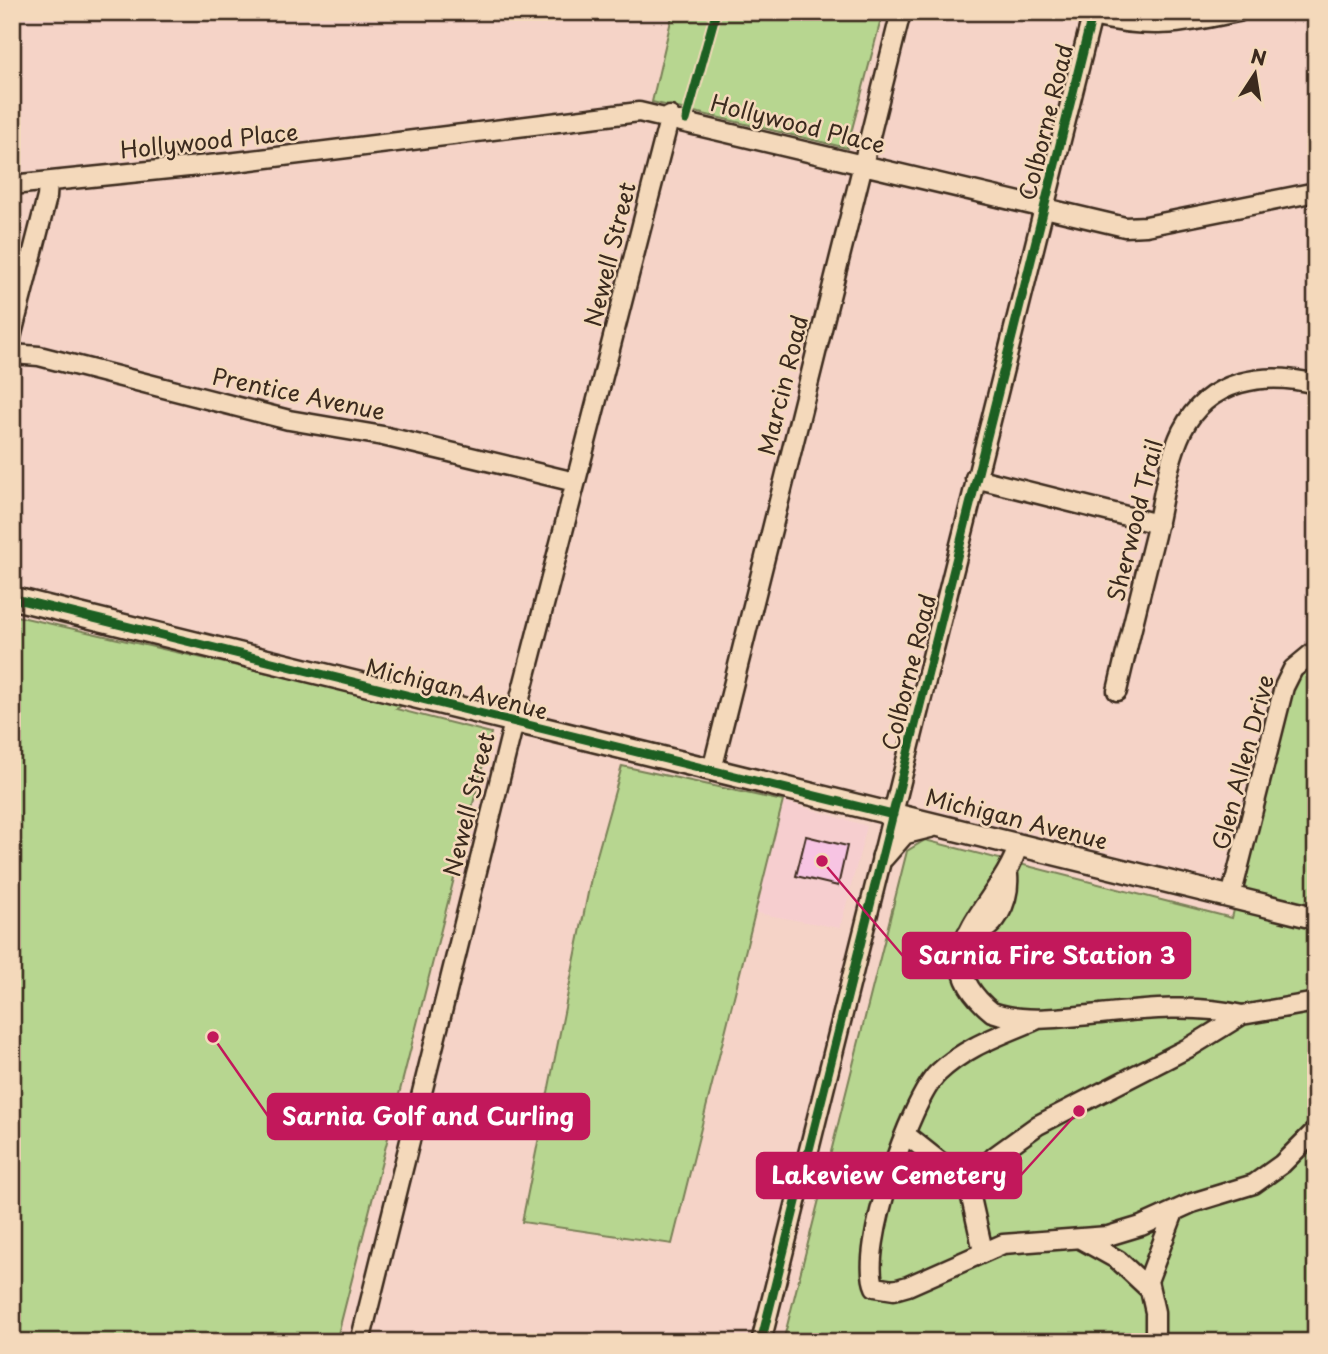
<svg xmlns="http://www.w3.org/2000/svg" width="1328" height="1354" font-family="'Playpen Sans',sans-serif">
	<rect width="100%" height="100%" fill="#f5d3c7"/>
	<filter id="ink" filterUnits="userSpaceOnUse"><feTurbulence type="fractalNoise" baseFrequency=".0143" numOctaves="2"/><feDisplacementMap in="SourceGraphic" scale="14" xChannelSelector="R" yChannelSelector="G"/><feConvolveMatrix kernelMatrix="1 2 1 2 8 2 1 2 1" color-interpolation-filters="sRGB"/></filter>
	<g filter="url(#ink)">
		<path fill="#f6cecf" d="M783 801 867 826 840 928 756 913Z"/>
		<path fill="#b7d690" stroke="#798057" stroke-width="2" d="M673 12H883L847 148 652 102Z
			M12 615 405 704 396 709 491 733 336 1342H12Z
			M1316 634V1342H783L907 851 925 840 1232 918 1296 658Z
			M622 766 783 801 672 1244 522 1222 592 873Z"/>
		<path fill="#f7c4e3" stroke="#3b2a1e" stroke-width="2" d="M806 836 847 846 838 886 796 876Z"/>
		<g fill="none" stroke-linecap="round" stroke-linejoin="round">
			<defs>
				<path id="minor" d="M1092 16C1153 30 1178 24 1238 12
					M12 185 228 163 639 112 1125 227 1146 226 1316 192
					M12 334 47 197 48 182
					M12 354 39 356 289 420 383 436 575 482
					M975 478 1158 524
					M1117 691C1129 639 1142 587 1155 535 1163 501 1167 462 1182 431 1208 379 1265 371 1316 384
					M712 770 901 12
					M1018 846C1001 905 917 951 992 1012 1027 1024 1064 1017 1100 1014 1147 1009 1197 1004 1242 1015
					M1231 897 1284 687 1293 669 1316 650
					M967 934C996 935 1010 900 1008 875
					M1036 1020C1002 1035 966 1046 938 1073 910 1100 858 1252 875 1287L894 1290 908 1286 1003 1244 1108 1236 1141 1226 1192 1203 1254 1184 1282 1164 1316 1130
					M905 1134 968 1184 983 1251
					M968 1184 995 1156 1038 1125 1190 1047 1242 1015 1316 1002
					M1082 1240 1118 1260 1149 1289
					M360 1342 518 706 670 116
					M761 1342 1093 12
					M1155 1342V1312L1148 1281 1174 1212"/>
				<path id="major" d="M12 598 1316 918
					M883 857 904 833 932 826"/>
			</defs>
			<use href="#minor" stroke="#3b2a1e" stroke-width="23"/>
			<use href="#major" stroke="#3b2a1e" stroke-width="26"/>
			<use href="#minor" stroke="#f4d9bb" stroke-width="18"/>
			<use href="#major" stroke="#f4d9bb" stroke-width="21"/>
			<defs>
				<path id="cycleway" d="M686 120 716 12
					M12 598 893 815
					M761 1342 1093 12"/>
			</defs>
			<use href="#cycleway" stroke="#f4d9bb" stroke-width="13"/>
			<use href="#cycleway" stroke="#1b5e20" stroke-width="9"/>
		</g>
	</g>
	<g text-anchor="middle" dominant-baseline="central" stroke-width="5" stroke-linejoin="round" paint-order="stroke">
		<g font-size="23" fill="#3b2a1e" stroke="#f4d9bb">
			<text transform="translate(1045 122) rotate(-76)">Colborne Road</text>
			<text transform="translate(798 123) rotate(14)">Hollywood Place</text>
			<text transform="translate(209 140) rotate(-6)">Hollywood Place</text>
			<text transform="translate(609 254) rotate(-76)">Newell Street</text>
			<text transform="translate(782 385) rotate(-76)">Marcin Road</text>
			<text transform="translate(299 393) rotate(12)">Prentice Avenue</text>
			<text transform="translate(1134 520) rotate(-76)">Sherwood Trail</text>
			<text transform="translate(908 672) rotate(-76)">Colborne Road</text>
			<text transform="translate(457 688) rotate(14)">Michigan Avenue</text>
			<text transform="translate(1242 762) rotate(-75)">Glen Allen Drive</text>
			<text transform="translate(468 804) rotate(-76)">Newell Street</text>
			<text transform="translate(1017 818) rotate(14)">Michigan Avenue</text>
		</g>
	</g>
	<path fill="none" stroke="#c2185b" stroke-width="2.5" d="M822 861L903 956M213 1037L268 1116M1079 1111L1021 1175"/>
	<g fill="#c2185b" stroke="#f4d9bb" stroke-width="2.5">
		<circle cx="822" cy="861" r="7"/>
		<circle cx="213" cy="1037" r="7"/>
		<circle cx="1079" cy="1111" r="7"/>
	</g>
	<g fill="#c2185b" stroke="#c2185b" stroke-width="2.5">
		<rect x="903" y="933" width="287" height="45" rx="7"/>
		<rect x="268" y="1094" width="321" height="45" rx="7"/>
		<rect x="757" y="1153" width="264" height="45" rx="7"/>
	</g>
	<g font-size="24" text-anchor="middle" font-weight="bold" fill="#fff">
		<text x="1047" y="964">Sarnia Fire Station 3</text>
		<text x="428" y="1125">Sarnia Golf and Curling</text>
		<text x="889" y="1184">Lakeview Cemetery</text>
	</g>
	<rect width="1328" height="1354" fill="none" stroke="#f4d9bb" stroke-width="42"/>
	<rect x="21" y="21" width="1286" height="1312" fill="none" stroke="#3b2a1e" stroke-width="2.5" filter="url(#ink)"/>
	<g transform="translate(1255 74) rotate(12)" stroke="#f4d9bb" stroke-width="5" paint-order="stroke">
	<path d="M0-5L12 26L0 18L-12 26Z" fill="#3b2a1e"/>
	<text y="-10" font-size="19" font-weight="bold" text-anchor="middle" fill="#3b2a1e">N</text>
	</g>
</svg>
